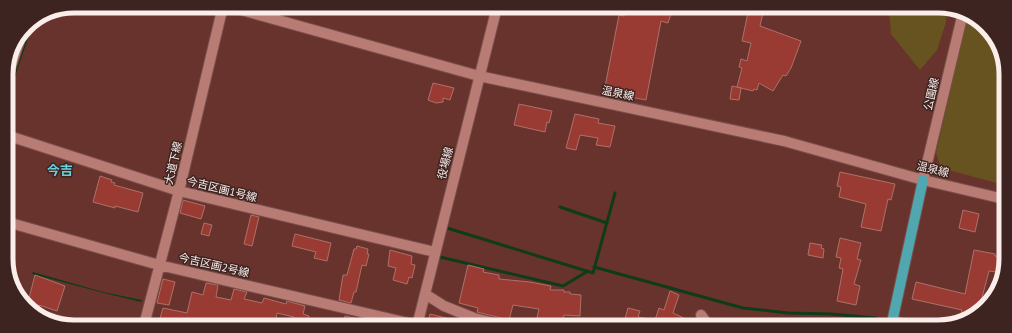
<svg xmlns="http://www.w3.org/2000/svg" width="1012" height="333" font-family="'PT Sans','Noto Sans JP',sans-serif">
	<rect width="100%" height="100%" fill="#69332d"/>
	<path fill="#67531f" d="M885 8H947L946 22 937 50 920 70 891 34 889 11Z
		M970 17 989 29 1005 61 1004 185 941 168 936 153 966 21Z"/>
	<path fill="#0f3b19" d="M33 272 103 292 142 300 141 302 104 293 32 274Z"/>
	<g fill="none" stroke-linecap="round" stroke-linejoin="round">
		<path stroke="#0f3b19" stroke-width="3" d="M14 75 32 22
			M560 207 607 223
			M447 228 593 273 615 193
			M440 257 563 286 588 271
			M594 267 743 308 788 313 831 314 876 318"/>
	</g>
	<path fill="#993b33" stroke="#ad7169" d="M626 8H673L668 23 661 21 646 100 604 92 619 15 624 16Z
		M749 8H764L760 26 801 41 791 68 786 76 783 75 773 91 759 83 757 90 754 89 753 91 737 87 742 68 739 67 741 59 747 61 751 43 742 41Z
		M433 83 454 88 450 100 443 98V102L436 103 428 100Z
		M732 86 741 88 739 100 730 99Z
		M519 104 552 111 549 123 547 122 545 132 514 125Z
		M575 114 599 119 598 123 615 126 610 147 596 145 598 138 580 135 576 150 566 148Z
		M840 172 895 184 891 200 888 199 881 231 861 227 866 204 839 197 841 187 837 186Z
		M100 176 112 180 111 182 115 183 114 185 143 193 138 212 115 206V208L93 202Z
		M183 200 205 206 201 219 180 213Z
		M963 210 979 214 975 232 959 228Z
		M251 215 259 217 252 246 244 244Z
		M204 223 212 225 209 236 201 234Z
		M295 234 331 243 327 261 314 258 316 252 292 246Z
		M840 238 861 243 857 259 861 260 854 284 860 286 856 305 837 301 843 269 839 268 841 258 836 257Z
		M810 243 822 245 821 248 824 249 823 258 808 255Z
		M357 246 368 249 367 254H369L366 266 362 265 356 292H354L351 303 339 300 343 275H347L354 249H356Z
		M390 250 412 256 411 264 415 265 412 278 409 277 407 284 393 280 396 268 388 266Z
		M974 250 995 254V256L1004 257V273L989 271 978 313 959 320 962 310 912 299 916 282 965 294Z
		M468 265 484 269 483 272 499 275V279L530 282 551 286 550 290H564V292H570V294L581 295 580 316 564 315 562 326H535L539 309 513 305 509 320 477 312 478 308 459 303Z
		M35 275 65 286 57 311 39 305 38 309 27 306Z
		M163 279 175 282 169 305 157 303Z
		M206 283 218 285 216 297 231 300 234 289 247 292 244 299 262 303 264 298 286 304 287 301 305 306 303 314 309 316 306 325H292L294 317 277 313 275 324 266 321 265 325H158L163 308 187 313 192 292 203 295Z
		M670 291 679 295 673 313 688 320 685 326H623L628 308 640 311 638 317 655 320 659 308 664 310Z
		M430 314 450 319 449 326H427Z
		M345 316 372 322V325H343Z"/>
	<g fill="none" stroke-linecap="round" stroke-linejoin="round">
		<defs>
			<path id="minor" d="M227 6 479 76 784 141 923 180 1004 199
				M6 81 19 42
				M6 135 179 191 435 252
				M923 180 962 17 964 14
				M7 222 159 265 417 325
				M425 294 444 306 474 318 507 326
				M701 315 706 322 707 326
				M43 316 73 325
				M893 321 918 327
				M144 325 179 191 223 6
				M417 326 497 7"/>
			<path id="major" d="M891 327 923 180"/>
		</defs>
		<use href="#minor" stroke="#79504c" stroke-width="12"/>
		<use href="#major" stroke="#79504c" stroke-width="12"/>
		<use href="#minor" stroke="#b97c74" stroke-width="10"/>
		<use href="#major" stroke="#50a7af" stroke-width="10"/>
	</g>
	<g text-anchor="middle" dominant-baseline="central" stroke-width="3" stroke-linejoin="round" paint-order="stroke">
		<g font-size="11" fill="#fbedea" stroke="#3d2421">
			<text transform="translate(618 93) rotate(12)">温泉線</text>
			<text transform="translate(931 94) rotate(-77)">公園線</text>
			<text transform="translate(173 163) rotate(-77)">大道下線</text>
			<text transform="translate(445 163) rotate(-76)">役場線</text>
			<text transform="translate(933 169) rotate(14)">温泉線</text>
			<text transform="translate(222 189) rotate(14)">今吉区画1号線</text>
			<text transform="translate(214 265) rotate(13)">今吉区画2号線</text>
		</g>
		<g font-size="13" font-weight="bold" fill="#67d1e0" stroke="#3d2421">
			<text x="60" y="170">今吉</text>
		</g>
	</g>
	<path d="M0 0H1012V333H0ZM74 13H938A61 61 0 0 1 999 74V259A61 61 0 0 1 938 320H74A61 61 0 0 1 13 259V74A61 61 0 0 1 74 13Z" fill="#3d2421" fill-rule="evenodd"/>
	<path fill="none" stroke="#fbedea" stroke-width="5" d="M74 13H938A61 61 0 0 1 999 74V259A61 61 0 0 1 938 320H74A61 61 0 0 1 13 259V74A61 61 0 0 1 74 13Z"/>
</svg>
